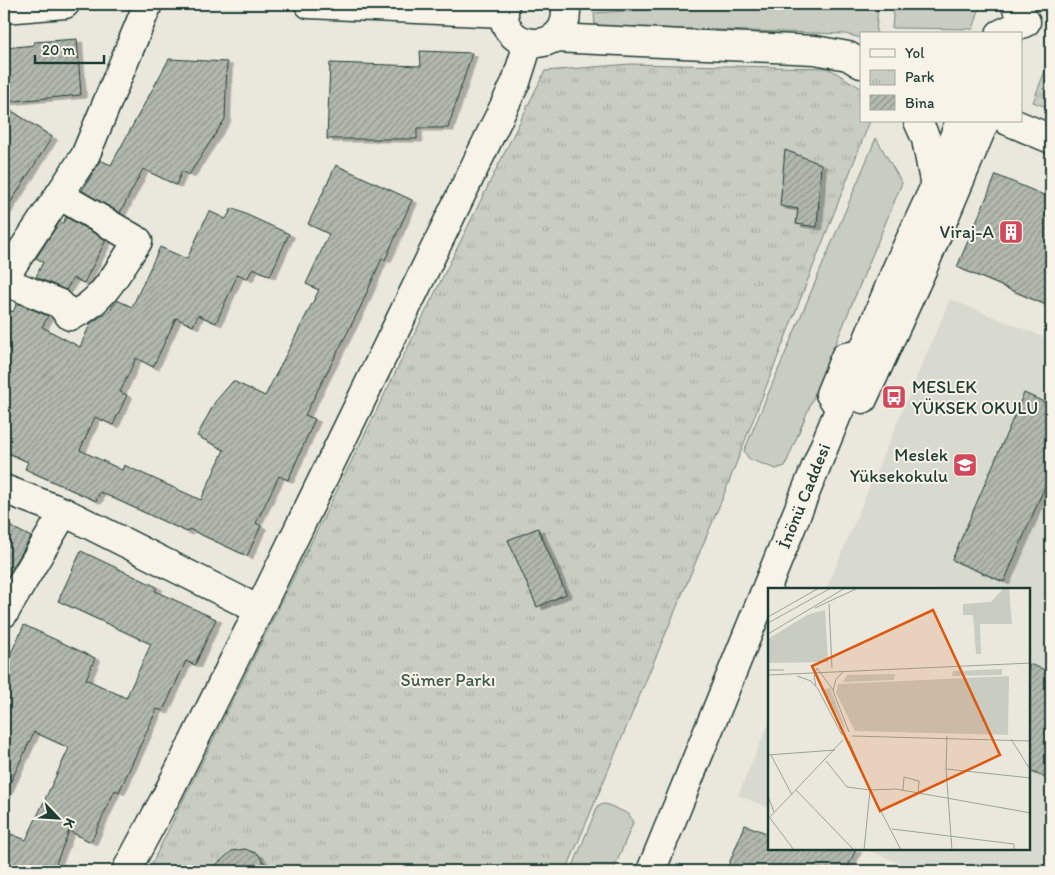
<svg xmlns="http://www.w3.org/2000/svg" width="1055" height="875" font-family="Itim,sans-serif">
	<defs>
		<pattern id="park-tufts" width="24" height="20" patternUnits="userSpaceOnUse" patternTransform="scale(1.25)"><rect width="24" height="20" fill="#c8ccc1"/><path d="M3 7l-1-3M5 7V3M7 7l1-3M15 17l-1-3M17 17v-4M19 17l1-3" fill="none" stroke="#abb0a6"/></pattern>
		<pattern id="building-hatch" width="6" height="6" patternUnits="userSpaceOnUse" patternTransform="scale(1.25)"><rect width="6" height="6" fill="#b2b8ae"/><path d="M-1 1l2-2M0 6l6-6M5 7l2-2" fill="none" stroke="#90978e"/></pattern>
		<filter id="shadow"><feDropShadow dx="5.5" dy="3" stdDeviation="0" flood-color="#0004"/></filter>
	</defs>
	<rect width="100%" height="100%" fill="#eae8dd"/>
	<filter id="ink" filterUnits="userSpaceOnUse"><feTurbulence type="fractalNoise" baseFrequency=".02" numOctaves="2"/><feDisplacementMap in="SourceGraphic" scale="10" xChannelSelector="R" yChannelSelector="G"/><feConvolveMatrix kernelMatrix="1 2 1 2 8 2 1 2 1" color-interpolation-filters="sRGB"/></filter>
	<g filter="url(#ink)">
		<path fill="#d9dacf" d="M950 299 1051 340V871H919L865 849H1029V589H826Z
			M769 723V808L738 795Z"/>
		<path fill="#c8ccc1" stroke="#74847a" d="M740 4H878L876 34H861V38L845 34 595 26 594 13Z
			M894 4H981L973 29 892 28Z
			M876 138 902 183 785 466 776 469 749 459 744 451Z
			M606 804 629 814 633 823 613 871H571L598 805Z"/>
		<path fill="url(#park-tufts)" stroke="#74847a" d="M1051 55V109L1033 102Z
			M630 64 828 68 861 88V121H870L723 497 566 871H148L545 71Z"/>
		<path fill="url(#building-hatch)" stroke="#1f3d34" filter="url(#shadow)" d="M77 39 81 95 4 102V48L34 45V42Z
			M420 51 472 53 448 128H417V139H327L330 63 421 66Z
			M169 59 227 62 225 119 189 175 182 171 176 185 143 169 120 213 82 191 100 160 111 165Z
			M4 106 52 137 4 213Z
			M785 150 821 164 817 227 796 224 798 209 780 206Z
			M336 165 412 200 385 260 382 258 360 308 305 415 315 419 288 480 279 476 256 523 261 526 247 556 189 529 187 532 100 492 96 501 25 469 28 462 4 451V307L13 312 17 303 48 316 42 327 80 347 90 324 110 310 117 300 132 307 160 247 187 259 209 211 226 219 232 208 289 234 270 276 253 268 247 279 238 274 216 323 198 315 193 326 176 318 153 367 136 358 120 392 127 395 113 425 95 417 80 450 122 470 124 465 201 500 224 450 197 436 215 402 233 381 265 396 319 290 306 284 329 234 308 224Z
			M996 175 1051 198V307L957 267Z
			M66 217 106 240 84 283 73 278 66 290 36 277 43 262 36 258 60 221 63 223Z
			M1024 393 1051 405V472L1004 582 952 560Z
			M4 523 31 537 4 583Z
			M538 528 566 594 537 607 508 540Z
			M81 551 157 587 155 591 216 619 195 665 186 661 163 711 157 709 119 792 115 790 91 842 69 831 53 871H4V851L11 834 26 840 69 748 34 732 4 796V668L24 625 95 658 86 679 126 698 151 644 58 601Z
			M1029 664 1051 672V779L1029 771Z
			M745 825 769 834V849H856L846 871H726Z
			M245 849 258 854 269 871H209L232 851Z"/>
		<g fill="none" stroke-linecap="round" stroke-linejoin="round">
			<defs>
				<path id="minor" d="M1008 121 1051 139
					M4 278 85 156 148 4
					M4 281 60 304 70 316C103 304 119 268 138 241L59 195
					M840 409 830 394 845 357 862 354
					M4 489 64 512 4 613
					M64 512 259 610
					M126 871 167 795 259 610 516 82 528 44"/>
				<g id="major">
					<path d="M309 4 503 13"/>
					<path d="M505 4C494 55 575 57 565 4"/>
					<path d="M4 9 65 4"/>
					<path d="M1000 34 1026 22 1015 4"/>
					<path d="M554 38 815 50 848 56 861 64"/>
					<path d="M918 121 926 139 935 186"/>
					<path d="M863 399 922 270 985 121"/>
					<path id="s1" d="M651 871 897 268 935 186 960 121"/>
				</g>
			</defs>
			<use href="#minor" stroke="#1f3d34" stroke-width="31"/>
			<use href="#major" stroke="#1f3d34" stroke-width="31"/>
			<use href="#minor" stroke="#f7f3e8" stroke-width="28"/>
			<use href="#major" stroke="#f7f3e8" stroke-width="28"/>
		</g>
	</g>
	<defs>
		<symbol id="building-square" viewBox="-11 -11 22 22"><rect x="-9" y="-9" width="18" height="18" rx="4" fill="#d1495b" stroke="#f7f3e8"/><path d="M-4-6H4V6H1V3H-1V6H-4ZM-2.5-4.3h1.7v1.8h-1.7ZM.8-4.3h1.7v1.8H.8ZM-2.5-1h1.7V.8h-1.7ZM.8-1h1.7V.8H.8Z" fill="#fff"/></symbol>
		<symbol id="bus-square" viewBox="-11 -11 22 22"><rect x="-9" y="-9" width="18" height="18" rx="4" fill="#d1495b" stroke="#f7f3e8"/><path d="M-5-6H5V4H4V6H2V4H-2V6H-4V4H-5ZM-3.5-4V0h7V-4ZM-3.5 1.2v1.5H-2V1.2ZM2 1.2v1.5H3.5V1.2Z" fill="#fff"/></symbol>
		<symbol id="university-square" viewBox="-11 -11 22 22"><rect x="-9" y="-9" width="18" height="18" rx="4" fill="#d1495b" stroke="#f7f3e8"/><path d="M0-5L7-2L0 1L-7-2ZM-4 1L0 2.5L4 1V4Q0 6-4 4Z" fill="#fff"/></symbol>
	</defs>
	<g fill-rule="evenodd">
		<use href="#building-square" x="997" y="218" width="28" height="28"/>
		<use href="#bus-square" x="880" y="383" width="28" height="28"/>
		<use href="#university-square" x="951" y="451" width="28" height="28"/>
	</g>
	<g text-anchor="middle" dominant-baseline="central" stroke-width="4" stroke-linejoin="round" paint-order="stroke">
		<g font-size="18" fill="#1f3d34" stroke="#f7f3e8" text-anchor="end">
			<text x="994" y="232">Viraj-A</text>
			<text x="912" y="387" text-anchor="start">MESLEK<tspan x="912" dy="21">YÜKSEK OKULU</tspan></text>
			<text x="948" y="455">Meslek<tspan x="948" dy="21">Yüksekokulu</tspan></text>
		</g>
		<g font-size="18" fill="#1f3d34" stroke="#f7f3e8">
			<text stroke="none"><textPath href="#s1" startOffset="405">İnönü Caddesi</textPath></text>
		</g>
		<g font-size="18" fill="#415a50" stroke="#f7f3e8">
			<text x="448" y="680">Sümer Parkı</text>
		</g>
	</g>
	<g transform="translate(768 588)">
		<rect width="262" height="262" fill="#eae8dd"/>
		<path d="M236 0H241L244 36H212L213 66H208L205 27H195V16L223 14ZM234 81V87L184 88 185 83ZM127 86 126 92 75 94 79 87ZM62 100 77 139 76 140 55 102Z" fill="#c8ccc1"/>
		<path d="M57 22 60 74 0 75V51L39 27ZM241 88 240 147 87 143 68 105 70 96Z" fill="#c8ccc1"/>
		<path fill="none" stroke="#99a499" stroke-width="1" d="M61 16 64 80M47 20 90 0M0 29 51 0M0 35 63 0M0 46 77 0M0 82H16M76 83 68 91 65 103 81 144M0 87 263 75M29 88 43 93 50 101 74 147M48 98 46 88 49 80 65 102M84 148 263 153M243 151 263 183M81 153 102 202 133 262M0 167 67 162M3 167 24 207M58 173 79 199 102 202 128 201 263 225M178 181 179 148M28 202 86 262M135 202 136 189 151 193 150 205M0 208 6 224M2 230 26 262M0 231 75 152M124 241 246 256V262M96 262 102 202M184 262 178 181 263 190"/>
		<path fill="#de580e" fill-opacity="0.15" stroke="#de580e" stroke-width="2.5" d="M165 22 232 167 112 223 44 78Z"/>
		<rect width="262" height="262" fill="none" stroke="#1f3d34" stroke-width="2.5"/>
	</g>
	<rect width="1055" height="875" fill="none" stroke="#f7f3e8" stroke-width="20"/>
	<rect x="10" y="10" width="1035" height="855" fill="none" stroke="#1f3d34" stroke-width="2" filter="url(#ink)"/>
	<rect x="860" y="32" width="162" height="90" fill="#f7f3e8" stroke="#a1aaa0"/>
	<rect x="870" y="49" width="25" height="8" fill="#f7f3e8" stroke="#a1aaa0"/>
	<text x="905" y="58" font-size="15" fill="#1f3d34">Yol</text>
	<rect x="870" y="70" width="25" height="15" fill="url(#park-tufts)" stroke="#a1aaa0"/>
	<text x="905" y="82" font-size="15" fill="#1f3d34">Park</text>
	<rect x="870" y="95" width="25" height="15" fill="url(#building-hatch)" stroke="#a1aaa0"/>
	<text x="905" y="108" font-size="15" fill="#1f3d34">Bina</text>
	<g transform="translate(58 818) rotate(115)" stroke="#f7f3e8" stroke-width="4" paint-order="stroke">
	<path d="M0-4L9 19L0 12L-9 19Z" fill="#1f3d34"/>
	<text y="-8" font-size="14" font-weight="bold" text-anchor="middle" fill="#1f3d34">K</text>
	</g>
	<path d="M35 55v8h69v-8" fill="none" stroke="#1f3d34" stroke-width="2.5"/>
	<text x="42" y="55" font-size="15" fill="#1f3d34" stroke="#f7f3e8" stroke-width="4" paint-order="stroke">20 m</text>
</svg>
